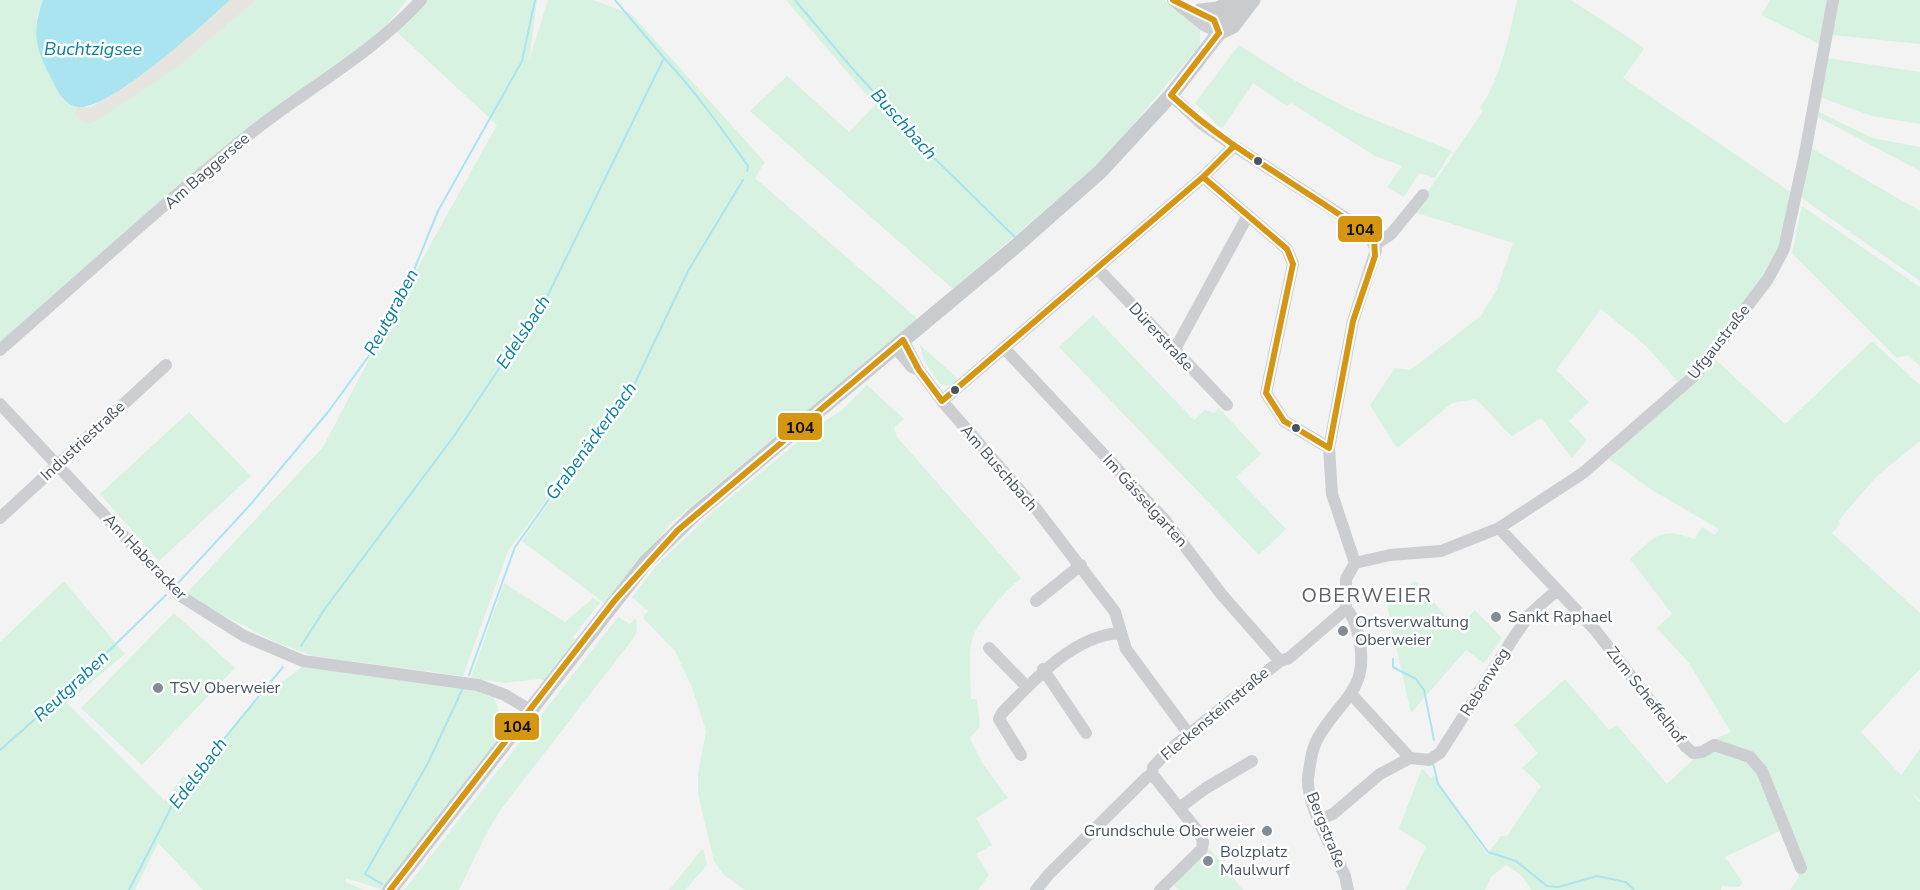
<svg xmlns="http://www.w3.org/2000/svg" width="1920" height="890" font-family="'Nunito Sans',sans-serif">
	<rect width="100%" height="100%" fill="#f3f3f3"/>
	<path fill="#d7f2e1" d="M0 0H43L37 16 64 101 77 107 75 114 179 66 256 0H407L380 33 0 342Z
		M424 0H537L529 61 548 0H593L631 14 765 162 755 178 918 319 671 523 607 605 522 541 613 411 508 551 463 676 313 656 277 643 185 595 323 447 414 274 497 125 396 31Z
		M786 0H1164L1200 29V45L1103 160 953 289 750 111 787 76 849 132 875 105Z
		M1517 0H1571L1634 41 1644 49 1623 78 1792 193 1775 263 1702 357 1678 382 1646 346 1601 309 1556 370 1589 402 1569 421 1587 440 1572 458 1541 418 1512 436C1498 424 1489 411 1475 399L1452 403 1397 448 1370 405 1395 368 1410 370 1481 316 1497 289 1513 243 1414 212 1483 111 1480 108C1501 77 1509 37 1517 0Z
		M1770 0H1830L1821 45 1761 15Z
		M1836 0H1920V44L1832 35 1827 58 1920 72V124L1872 116 1822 98 1819 112 1872 138 1920 147V171L1818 117 1811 148 1920 211V281L1803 199 1801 192Z
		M1239 45 1294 80 1353 111 1452 151 1435 178 1419 173 1404 197 1387 187 1402 166 1375 156 1291 103 1287 106 1253 83 1222 129 1195 103Z
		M1802 206 1920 287V366L1908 355 1897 358 1792 253Z
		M1093 315 1194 420 1205 410 1214 413 1219 408 1261 454 1236 477 1286 529 1259 555 1059 347Z
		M1872 341 1920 385V441L1877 476 1838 521 1840 524 1832 533 1920 613V669L1861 732 1901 775 1920 749V800L1909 790 1920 802V890H1790L1799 877 1780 831 1725 857 1743 883 1739 887 1721 886V890H1531L1522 876 1506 865 1491 877 1485 890H1406L1426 846 1399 829 1422 768 1431 778 1434 775 1487 855 1501 836H1507L1541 786 1522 768 1538 753 1514 725 1565 679 1609 730 1617 725 1667 784 1715 739 1731 732 1689 663 1657 628 1672 614 1630 559C1657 535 1659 527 1695 539L1702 527 1715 535 1719 529 1652 490 1609 459 1716 360 1785 424Z
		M920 345 954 375 958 380 953 386 940 384 924 361Z
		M867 385 904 419 894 427 897 437 1021 578C1007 589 978 621 973 637 967 656 971 680 971 699H977L980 727 970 738 983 764 1008 798 976 818 992 845 976 854 989 875 978 890H745L724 875 714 861 698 794V774L706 731 692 687 675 651 643 618 648 611 632 597 658 564 706 518 817 426 841 411Z
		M189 412 251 476 159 561 100 494Z
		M64 581 125 654 67 703 165 801 183 776 192 783C213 757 232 726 256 702 271 687 289 679 304 665L476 690 494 698 504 724 496 743 383 890 346 878V882L364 890H203L158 843 135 890H0V642Z
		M1415 581 1457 629 1475 610 1502 638 1484 663 1466 650 1411 713 1386 601Z
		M504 583 565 622 593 598 600 603 573 637 578 641 547 682 540 679 504 683 471 678Z
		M174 613 235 668 142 765 81 708Z
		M618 617 630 624 636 618 637 631 632 640 502 808 487 832 459 890H404Z
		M703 848 707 865 685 890H669Z
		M1210 849 1243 890H1179L1173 885Z"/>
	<path fill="#e6e5df" d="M230 0H256L179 66 91 124 82 122 75 114 77 107H92L208 20Z"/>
	<path fill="#aae4f1" d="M43 0H230C205 23 109 111 78 107 62 105 56 87 49 74 35 47 32 30 43 0Z"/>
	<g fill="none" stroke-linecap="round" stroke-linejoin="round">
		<path stroke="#aae4f1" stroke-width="2" d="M795 0 851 67 933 157 1016 238
			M665 59C696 92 722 129 748 166L747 171
			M178 583 250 505 328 412 371 353 412 275 438 211 522 61 535 0
			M301 646 324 610 454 436 547 297 664 58 615 0
			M1393 659V667L1416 679 1424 690 1434 740
			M469 675 515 547 572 467 605 429 634 385 688 271 743 180
			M0 750 76 683 166 595
			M1433 763 1438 784 1488 852 1516 861 1547 886 1558 887 1597 876 1626 882 1634 890
			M382 884 365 874 428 763 463 688
			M129 890 177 796 283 667"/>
		<path stroke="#ccced1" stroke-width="12" d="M1173 0 1204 25 1219 33
			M1171 95 1202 124 1234 146 1369 233 1376 250 1353 321 1329 448 1332 494 1355 563
			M1203 177 1287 249 1293 264 1266 393 1284 421 1329 448
			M1376 244 1391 234 1423 195
			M1097 268 1227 405
			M903 340 919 370 942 401 1037 510 1115 612 1126 649 1188 733
			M895 347 912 367 919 370
			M1004 348 1164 519 1222 595 1280 661
			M0 350C85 276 168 199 256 129 311 86 373 53 421 0
			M1174 351 1247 217
			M942 401 1203 177 1234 146
			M0 404 179 595 244 636 303 661 478 685 505 695 530 710
			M0 518 166 365
			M1499 528 1596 631 1686 747 1693 753 1702 752 1714 745 1750 757 1762 771 1801 868
			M1355 563 1390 555 1441 551 1499 528 1583 473 1695 375 1768 279 1784 249 1805 153 1833 0
			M1036 601 1081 565
			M1346 609C1354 616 1356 627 1359 637 1370 692 1340 698 1318 738 1311 749 1310 766 1308 778 1306 805 1334 851 1345 876L1348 890
			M989 648 1027 687
			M1043 669 1086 733
			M1352 695 1410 758
			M1021 755 999 719 1002 713C1033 681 1074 635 1120 633
			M1152 774 1200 834 1203 842 1202 849 1160 890
			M1179 808 1206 788 1252 761
			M1320 819 1333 814 1380 774 1410 758 1429 760 1440 753 1516 634 1530 614 1557 590
			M1036 890 1049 874 1146 778 1152 774 1153 767 1168 751 1280 661 1289 658 1346 609V579L1355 563"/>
		<path stroke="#c8cccf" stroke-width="15" d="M1200 11 1218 9 1235 0
			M1219 33 1233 26 1253 0
			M390 890 646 562 695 514 1015 247 1100 172 1171 95 1219 33 1223 20 1239 0"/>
		<defs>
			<path id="bus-1" d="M1173 0 1214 20 1219 33
				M1171 95C1232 152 1308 189 1374 239L1375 256 1353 321 1329 448
				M1171 95 1219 33
				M1203 177 1287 249 1293 264 1266 393 1284 421 1329 448
				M942 401 1203 177 1234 146
				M390 890 615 600 678 530 903 340 919 370 942 401"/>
		</defs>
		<use href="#bus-1" stroke="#fff" stroke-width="10"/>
		<use href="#bus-1" stroke="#d49613" stroke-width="6"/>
	</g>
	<g fill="#485560" stroke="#fff" stroke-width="2">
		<circle cx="1258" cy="161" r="5"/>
		<circle cx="955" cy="390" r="5"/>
		<circle cx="1296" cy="428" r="5"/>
	</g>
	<g fill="#848c93" stroke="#fff" stroke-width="2">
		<circle cx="1496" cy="617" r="6"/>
		<circle cx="1343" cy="631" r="6"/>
		<circle cx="158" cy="688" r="6"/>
		<circle cx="1267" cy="831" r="6"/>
		<circle cx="1208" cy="861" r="6"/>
	</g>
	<g text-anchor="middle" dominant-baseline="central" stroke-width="5" stroke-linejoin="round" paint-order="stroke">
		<g font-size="16" fill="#485560" stroke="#fff">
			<text transform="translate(207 171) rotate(-41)">Am Baggersee</text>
			<text transform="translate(1161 337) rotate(47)">Dürerstraße</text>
			<text transform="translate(1719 342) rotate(-52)">Ufgaustraße</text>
			<text transform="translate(83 441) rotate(-43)">Industriestraße</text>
			<text transform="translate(999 468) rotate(49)">Am Buschbach</text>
			<text transform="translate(1145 501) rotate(48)">Im Gässelgarten</text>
			<text transform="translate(145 557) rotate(46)">Am Haberacker</text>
			<text transform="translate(1485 682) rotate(-58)">Rebenweg</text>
			<text transform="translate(1646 695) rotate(52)">Zum Scheffelhof</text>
			<text transform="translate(1215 714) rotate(-40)">Fleckensteinstraße</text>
			<text transform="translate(1326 830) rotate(68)">Bergstraße</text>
		</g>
		<g font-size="16" fill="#485560" stroke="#fff" text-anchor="start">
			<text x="1508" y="617">Sankt Raphael</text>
			<text x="1355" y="622">Ortsverwaltung<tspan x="1355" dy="18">Oberweier</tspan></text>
			<text x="170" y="688">TSV Oberweier</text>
			<text x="1255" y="831" text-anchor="end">Grundschule Oberweier</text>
			<text x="1220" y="852">Bolzplatz<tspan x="1220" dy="18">Maulwurf</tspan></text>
		</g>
		<g font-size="18" font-style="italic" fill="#08809c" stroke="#fff">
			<text x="93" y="49">Buchtzigsee</text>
			<text transform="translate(904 124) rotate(48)">Buschbach</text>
			<text transform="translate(391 312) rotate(-62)">Reutgraben</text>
			<text transform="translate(523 332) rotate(-57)">Edelsbach</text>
			<text transform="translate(591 441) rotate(-54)">Grabenäckerbach</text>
			<text transform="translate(71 686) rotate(-43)">Reutgraben</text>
			<text transform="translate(198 773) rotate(-53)">Edelsbach</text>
		</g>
		<g font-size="20" letter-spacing="1.5" fill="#5e6267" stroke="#fff">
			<text x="1367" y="595">OBERWEIER</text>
		</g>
	</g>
	<g stroke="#fff" stroke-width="2">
		<rect x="1337" y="215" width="46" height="28" rx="6" fill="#d49613"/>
		<rect x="777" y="412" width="46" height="29" rx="6" fill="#d49613"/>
		<rect x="494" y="712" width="46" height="29" rx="6" fill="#d49613"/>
	</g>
	<g font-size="16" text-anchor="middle" font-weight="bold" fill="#111">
		<text x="1360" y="235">104</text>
		<text x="800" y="433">104</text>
		<text x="517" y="732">104</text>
	</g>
</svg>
